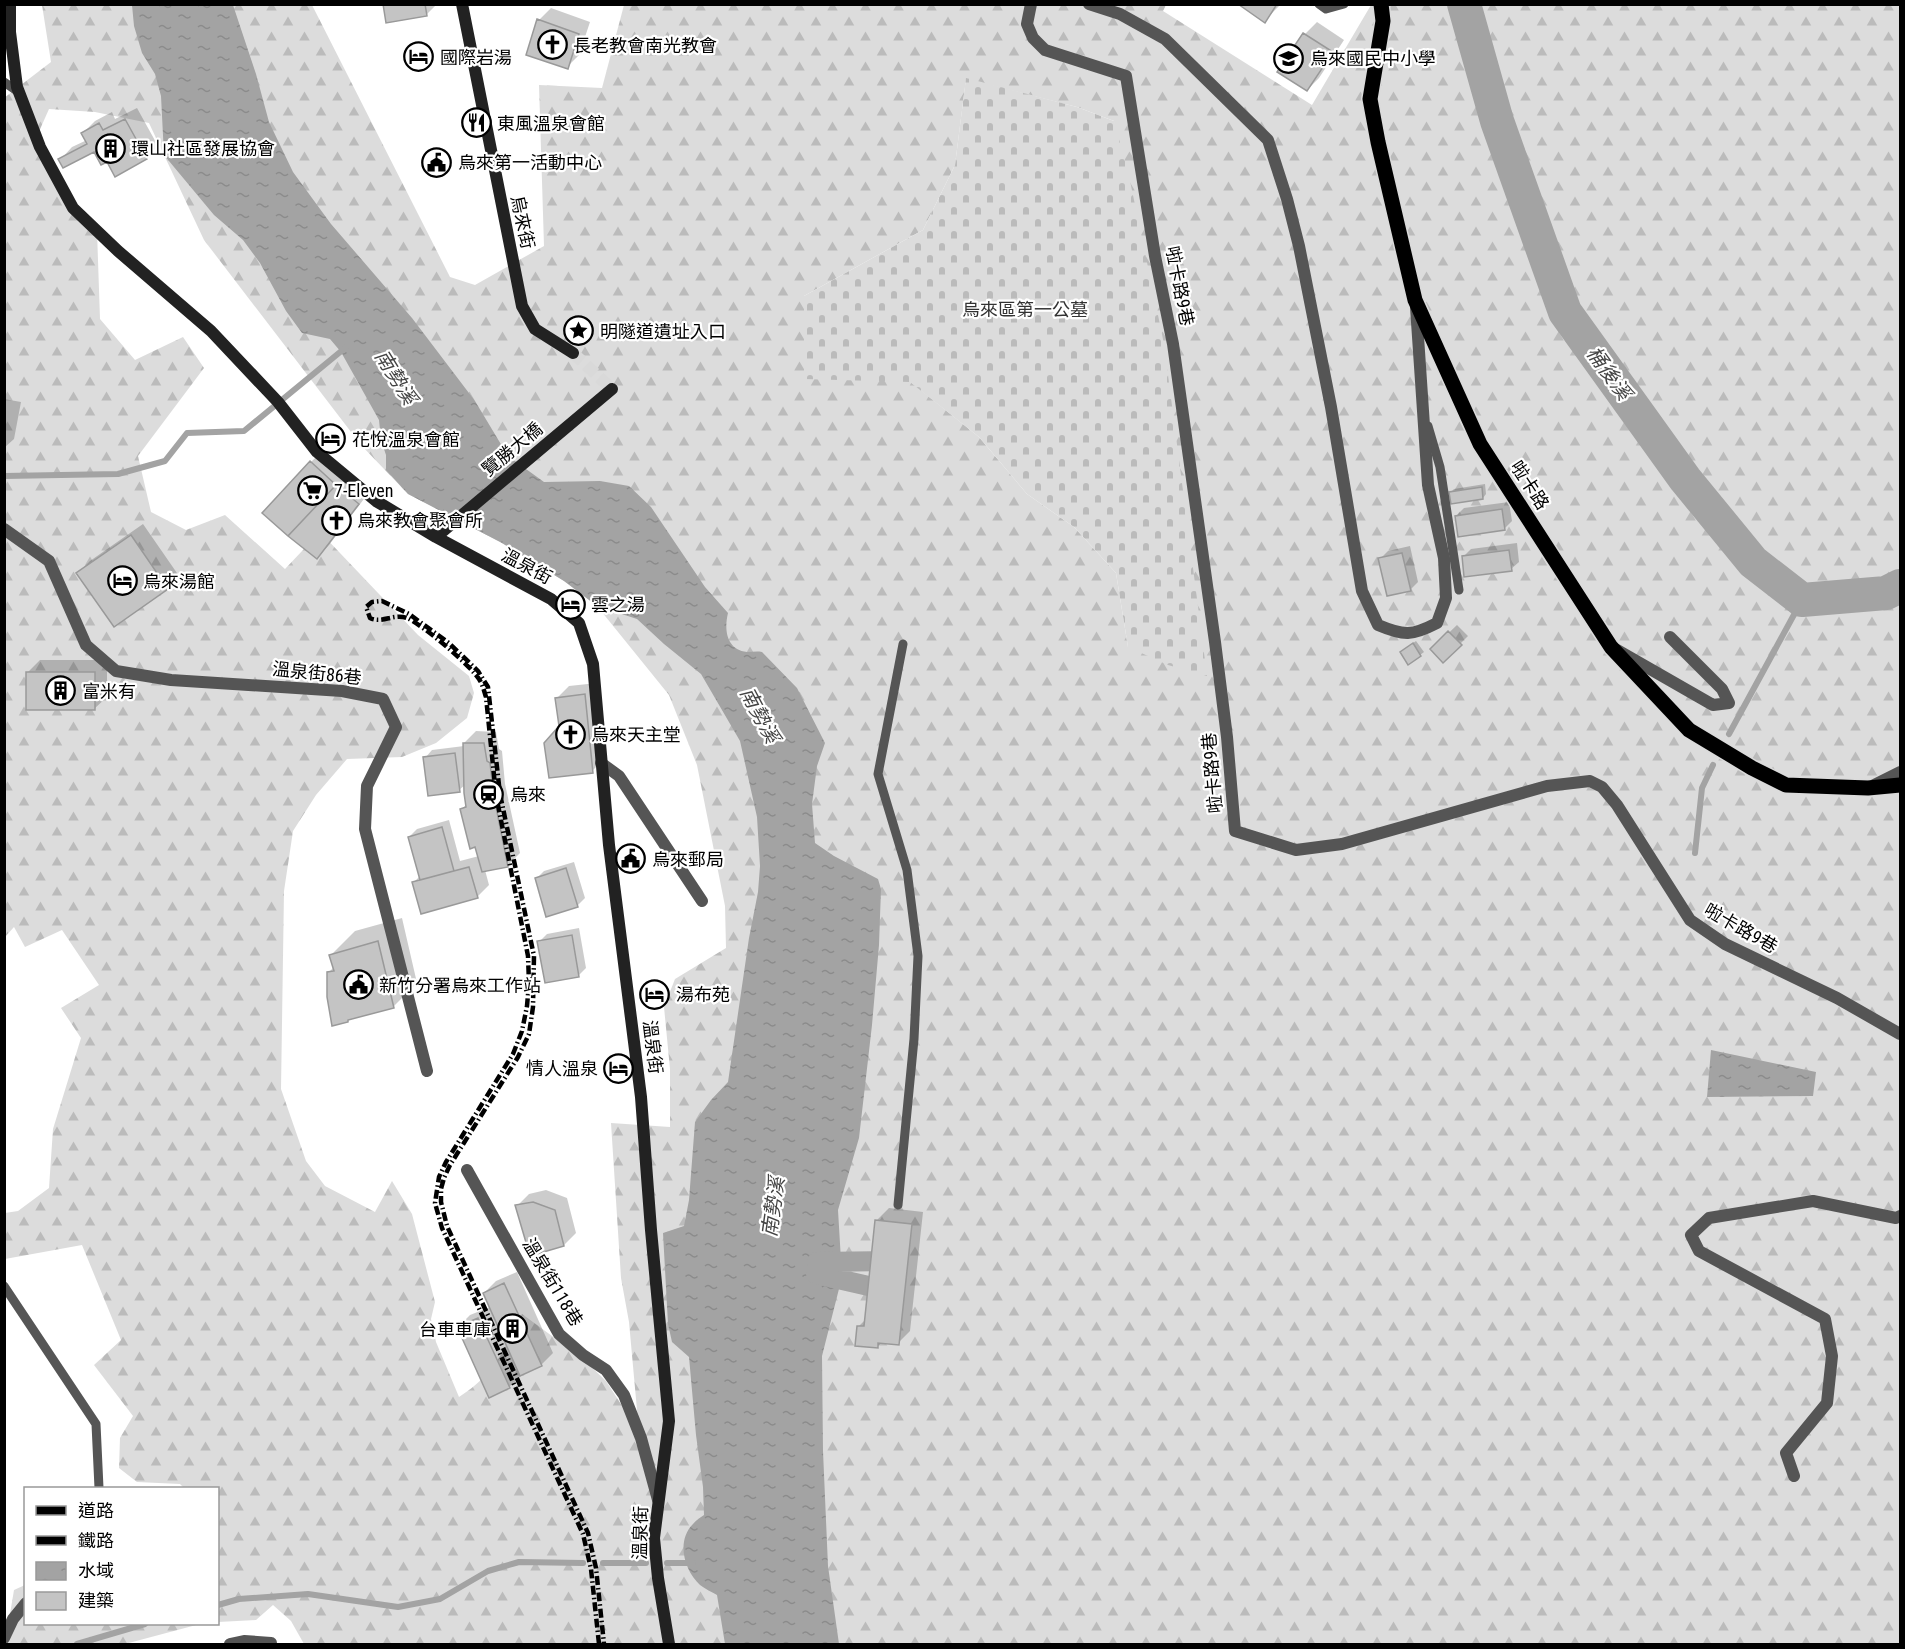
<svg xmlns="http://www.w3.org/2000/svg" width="1905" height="1649" font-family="'Roboto Condensed','Noto Sans TC',sans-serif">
	<defs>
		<pattern id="forest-firs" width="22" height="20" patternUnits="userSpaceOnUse" patternTransform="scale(1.5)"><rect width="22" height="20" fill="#dcdcdc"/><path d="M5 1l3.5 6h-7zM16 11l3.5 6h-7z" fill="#bbb"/></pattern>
		<pattern id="cemetery-stones" width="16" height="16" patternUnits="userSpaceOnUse" patternTransform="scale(1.5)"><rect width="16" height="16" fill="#dcdcdc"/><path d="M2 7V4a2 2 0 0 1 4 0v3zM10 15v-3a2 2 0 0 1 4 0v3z" fill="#bbb"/></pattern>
		<pattern id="water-ripples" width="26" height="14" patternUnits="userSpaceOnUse" patternTransform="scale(1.5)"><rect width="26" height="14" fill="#a3a3a3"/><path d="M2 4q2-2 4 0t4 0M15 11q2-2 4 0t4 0" fill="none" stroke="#8b8b8b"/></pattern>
	</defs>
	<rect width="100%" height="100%" fill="#fff"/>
	<path fill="url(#forest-firs)" fill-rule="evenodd" d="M42 5H312L450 277 475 285 544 246 539 85 602 88 624 5H1166L1163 11 1312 105 1371 5H1900V1644H304L291 1621 273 1605 256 1620 218 1622V1488H184L180 1484 137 1482 119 1468 120 1438 133 1416 94 1365 121 1340 82 1245 5 1259V1213L18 1211 49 1188 53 1129 81 1038 61 1008 99 985 62 930 25 947 14 927 5 937 4 98 51 62ZM966 79 1077 107 1114 121 1128 647 1116 573 1074 527 1027 494 979 437 804 296 923 230 955 165ZM49 109 95 112 149 123 204 240 361 445 408 494 502 543 564 581 597 606 669 695 697 765 725 906 726 948 675 979 664 1007 670 1069V1127L611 1123 621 1278 629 1322 639 1432 606 1381 582 1358 522 1314C506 1348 492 1377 459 1397L436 1342 431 1319 435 1302 412 1214 392 1181 375 1212 325 1186 306 1161 281 1089 284 891 293 831 316 795 347 759 402 757 436 743 467 718 474 693 469 676 418 635 320 532 285 569 225 515 186 530 151 512 138 456 204 368 183 337 135 360 100 319 97 231 33 145Z
		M25 1585 26 1624H200L125 1644H5L14 1590Z"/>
	<path fill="url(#cemetery-stones)" d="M966 78 1077 107 1114 121 1129 176 1164 344 1207 676 1168 665 1128 647 1116 573 1074 527 1027 494 979 437 910 382 804 379V296L923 230 955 165Z"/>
	<path fill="url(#water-ripples)" d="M132 5H233L256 74 269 122 293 172 331 224 412 318 475 401 508 456 544 482 600 481 629 486 651 507 705 587 728 613C724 629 726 650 747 652 752 652 757 651 762 652L797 688 825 743 817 766 812 804 815 843 834 856 878 879 881 889 879 945 872 1025 859 1138 838 1210 842 1277 822 1356 823 1451 828 1566 839 1644H725L717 1595C712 1592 705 1589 700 1585 684 1570 676 1541 693 1524 696 1520 701 1517 704 1515L703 1487 696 1435 689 1357 672 1342 668 1324 663 1233 684 1226 689 1200 695 1122 711 1100 728 1082 749 938 758 892 760 866 757 817 740 741 701 674 664 644 637 619 597 606 564 581 502 543 408 494 386 470V455L381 440 379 420 341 352 330 339 302 333 286 311 260 263 243 240 214 215 164 155 161 96 155 74 142 53 134 26Z
		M1711 1050 1816 1072 1813 1096 1707 1097Z"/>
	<path fill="#0003" d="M385 4H437L426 15Z
		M1240 4H1281L1264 21Z
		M551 8 590 22 579 55 567 67 539 20Z
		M1317 22 1344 40 1319 78 1307 90 1279 71 1305 34Z
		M137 108 158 146 146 158 108 160 95 150 60 160 72 147 87 140 83 133 95 121 112 112 115 119Z
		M4 399 21 402 14 439 4 448Z
		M323 450 370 491 329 545 317 557 311 462Z
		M1485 484 1486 494 1483 498 1451 492 1454 489Z
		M1509 502 1512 521 1504 529 1456 516 1464 508Z
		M143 524 179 576 167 588 114 625 78 573 90 561Z
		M1517 543 1519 562 1511 569 1463 557 1471 549Z
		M1410 546 1418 582 1410 590 1380 559 1388 551Z
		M1457 625 1468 636 1443 661 1432 649Z
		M1416 641 1424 652 1420 655 1405 649Z
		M40 660H107V697L94 709 28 672Z
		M597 683 604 759 592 771 561 726 557 698 569 686Z
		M476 731 496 732 499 749 502 751 505 784 520 853 508 865 485 870 489 885 477 897 414 882 420 876 409 837 417 829 449 820 460 861 479 856 462 809 467 804 465 785 459 790 425 758 432 750 464 746V743Z
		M574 862 585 898 577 906 536 879 544 871Z
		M402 918 417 983 393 1007 350 1018 348 1021 328 973 334 967 331 955 355 931Z
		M579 928 586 968 578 976 539 942 547 934Z
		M546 1190 567 1198 576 1233 564 1245 517 1206 529 1194Z
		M889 1208 923 1212 910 1331 898 1343 883 1341 877 1347 859 1326 866 1319 877 1220Z
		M517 1272 553 1353 541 1365 522 1375 509 1387 490 1396 458 1327 470 1315 490 1307 484 1293 496 1281Z"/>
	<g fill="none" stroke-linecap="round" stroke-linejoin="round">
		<path stroke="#a3a3a3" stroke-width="6" d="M4 476 118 474 165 461 187 433 244 431 345 348
			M1729 734 1802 600
			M1695 853 1702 788 1713 765
			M603 1563H646
			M667 1563H693
			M218 1605 239 1599 308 1594 398 1607 440 1599 488 1571 519 1562 583 1563
			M77 1644 145 1624"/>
		<path stroke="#a3a3a3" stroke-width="20" d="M817 1262 891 1261
			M816 1274 886 1290"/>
		<path stroke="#a3a3a3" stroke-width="34" d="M1464 4 1497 121 1565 312 1685 479 1753 562 1802 600 1886 593 1900 586"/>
	</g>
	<path fill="#c4c4c4" stroke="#999" stroke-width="1.5" d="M383 4H425L427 16 386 23Z
		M1238 4H1277L1265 23Z
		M537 19 579 34 568 69 526 55Z
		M1303 33 1333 52 1307 91 1277 72Z
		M125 119 147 159 115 177 107 162 101 165 94 152 63 168 58 159 87 144 81 133 99 123 103 130Z
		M310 461 336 485 288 536 262 513Z
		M336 485 359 504 317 559 288 536Z
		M1482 487 1483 499 1451 504 1449 492Z
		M1502 509 1505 530 1458 537 1455 516Z
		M131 535 168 589 114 627 76 573Z
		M1509 550 1512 571 1464 577 1462 556Z
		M1402 553 1411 591 1387 596 1378 558Z
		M1448 631 1462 645 1443 663 1430 649Z
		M1413 643 1421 656 1408 665 1400 652Z
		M26 672H95V710H26Z
		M585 694 593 773 549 778 544 743 559 726 555 698Z
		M463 743H484L487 761 490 763 494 797 508 867 482 872 475 847 470 849 460 809 466 807 464 793Z
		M455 753 460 792 428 796 423 757Z
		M442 827 454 871 420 880 408 837Z
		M469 867 478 898 421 914 412 882Z
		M566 868 578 907 546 917 535 878Z
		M572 935 579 977 545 983 537 941Z
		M378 941 394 1008 348 1020V1022L332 1026 327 997V972L334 971 329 955Z
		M533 1202 555 1210 564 1246 530 1256 515 1205Z
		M875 1220 912 1224 899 1345 878 1343V1348L855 1346 857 1326H864Z
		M504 1283 542 1366 520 1376 483 1293Z
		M478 1318 510 1388 489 1398 457 1327Z"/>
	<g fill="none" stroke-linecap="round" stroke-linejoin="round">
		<path stroke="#d9d9d9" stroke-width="12" stroke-dasharray="12 6" stroke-linecap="butt" d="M573 353 612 389"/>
		<defs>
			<path id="primary" d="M1381 4 1383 21 1370 99 1378 142 1415 300 1480 444 1611 647 1689 730 1752 768 1786 785 1868 788 1900 785"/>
		</defs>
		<use href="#primary" stroke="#dbdbdb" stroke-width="18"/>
		<path stroke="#555" stroke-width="9" d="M1319 4 1326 9 1344 4
			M4 82 20 93
			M1428 426 1440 467 1459 590
			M898 1205 914 1039 918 956 907 870 878 774 903 644
			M4 1286 96 1424 99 1488"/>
		<path stroke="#555" stroke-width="12" d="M1031 4 1027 24 1033 38 1045 50 1126 76 1155 256 1173 344 1215 642 1227 737 1235 831 1296 850 1342 844 1547 786 1590 781 1602 787 1617 805 1690 920 1725 944 1837 998 1900 1034
			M1089 4 1120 14 1165 39 1268 140 1287 199 1299 246 1331 407 1362 591 1378 625C1404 636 1412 636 1437 623L1446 598 1444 558 1428 485 1416 307
			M4 529 49 561 86 645 116 671 171 680 342 691 383 699 396 727 367 786 365 829 427 1071
			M1617 650 1713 705 1729 703 1722 689 1670 637
			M601 763 619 776 702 901
			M1874 785 1900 772
			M467 1170 559 1334 583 1355 606 1370 624 1395 641 1438 658 1500
			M1794 1476 1786 1453 1827 1403 1832 1356 1825 1319 1699 1251 1691 1235 1709 1218 1813 1201 1896 1218 1900 1216
			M4 1638 13 1619 26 1603
			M230 1644 244 1641 271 1643"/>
		<path stroke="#222" stroke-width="12" d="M10 4V32L17 87 40 147 73 208 118 251 211 331 278 402 317 452 376 501 436 537 551 599 579 623 593 664 609 845 641 1097 651 1230 669 1421 654 1538 658 1578 669 1644
			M462 4 522 306 535 329 573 353
			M436 537 612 389"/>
		<use href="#primary" stroke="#000" stroke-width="15"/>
		<path stroke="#000" stroke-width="4.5" stroke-dasharray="9 3 1.5 3" stroke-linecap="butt" d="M599 1644 591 1569 583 1534 442 1228 435 1203 439 1177 446 1162 513 1054 522 1031 527 1006 529 983 528 956 496 795 486 697C484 691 483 685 479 679 470 665 423 625 407 618 394 613 382 624 370 618L366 607 372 602 382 601 409 614 449 643 478 671 488 687 500 794 534 956 533 1007 529 1034 518 1057 450 1165 444 1178 441 1189V1202L447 1226 588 1533 596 1568 604 1644"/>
	</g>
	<defs>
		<symbol id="church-ring" viewBox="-11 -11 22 22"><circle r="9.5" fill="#fff" stroke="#000" stroke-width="1.5"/><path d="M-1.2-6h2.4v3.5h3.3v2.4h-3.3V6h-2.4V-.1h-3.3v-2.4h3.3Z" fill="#000"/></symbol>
		<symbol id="hotel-ring" viewBox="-11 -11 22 22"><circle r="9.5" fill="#fff" stroke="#000" stroke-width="1.5"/><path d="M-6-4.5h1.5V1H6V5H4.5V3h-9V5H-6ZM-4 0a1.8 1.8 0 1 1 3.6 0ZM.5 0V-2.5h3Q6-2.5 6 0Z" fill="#000"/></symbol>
		<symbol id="school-ring" viewBox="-11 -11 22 22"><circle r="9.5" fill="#fff" stroke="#000" stroke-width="1.5"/><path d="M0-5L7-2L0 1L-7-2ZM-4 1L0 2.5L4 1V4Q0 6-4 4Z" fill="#000"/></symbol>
		<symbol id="restaurant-ring" viewBox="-11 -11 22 22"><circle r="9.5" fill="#fff" stroke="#000" stroke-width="1.5"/><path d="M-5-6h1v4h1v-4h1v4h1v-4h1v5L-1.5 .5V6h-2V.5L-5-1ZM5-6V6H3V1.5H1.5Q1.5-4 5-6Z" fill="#000"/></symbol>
		<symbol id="building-ring" viewBox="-11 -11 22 22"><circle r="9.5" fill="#fff" stroke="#000" stroke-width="1.5"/><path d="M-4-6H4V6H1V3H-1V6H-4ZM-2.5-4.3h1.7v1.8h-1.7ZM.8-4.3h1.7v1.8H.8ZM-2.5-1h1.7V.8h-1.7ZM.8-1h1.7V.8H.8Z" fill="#000"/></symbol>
		<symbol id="civic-ring" viewBox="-11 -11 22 22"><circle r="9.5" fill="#fff" stroke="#000" stroke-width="1.5"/><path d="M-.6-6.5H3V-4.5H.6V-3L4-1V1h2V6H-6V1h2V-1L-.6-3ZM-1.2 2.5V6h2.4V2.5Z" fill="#000"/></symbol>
		<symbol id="sight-ring" viewBox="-11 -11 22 22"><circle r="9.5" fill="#fff" stroke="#000" stroke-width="1.5"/><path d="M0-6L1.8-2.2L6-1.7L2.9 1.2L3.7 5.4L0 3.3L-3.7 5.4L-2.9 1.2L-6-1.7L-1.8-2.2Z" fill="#000"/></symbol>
		<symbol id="supermarket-ring" viewBox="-11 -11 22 22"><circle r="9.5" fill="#fff" stroke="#000" stroke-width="1.5"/><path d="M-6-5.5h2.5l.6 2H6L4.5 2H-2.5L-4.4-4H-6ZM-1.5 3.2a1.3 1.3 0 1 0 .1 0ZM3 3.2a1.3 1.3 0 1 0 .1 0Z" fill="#000"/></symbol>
		<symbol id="station-ring" viewBox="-11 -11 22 22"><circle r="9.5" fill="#fff" stroke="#000" stroke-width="1.5"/><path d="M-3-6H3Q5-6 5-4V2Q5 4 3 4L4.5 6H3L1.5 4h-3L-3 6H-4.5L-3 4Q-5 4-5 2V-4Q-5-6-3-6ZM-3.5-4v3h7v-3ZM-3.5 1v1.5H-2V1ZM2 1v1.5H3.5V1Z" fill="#000"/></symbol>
	</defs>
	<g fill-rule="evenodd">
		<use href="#church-ring" x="536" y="28" width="33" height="33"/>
		<use href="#hotel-ring" x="402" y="40" width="33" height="33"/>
		<use href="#school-ring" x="1272" y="42" width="33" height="33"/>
		<use href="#restaurant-ring" x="460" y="106" width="33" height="33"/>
		<use href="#building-ring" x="94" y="132" width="33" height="33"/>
		<use href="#civic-ring" x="420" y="146" width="33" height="33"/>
		<use href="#sight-ring" x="562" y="314" width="33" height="33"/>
		<use href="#hotel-ring" x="314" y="422" width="33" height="33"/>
		<use href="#supermarket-ring" x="296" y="474" width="33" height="33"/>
		<use href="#church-ring" x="320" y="504" width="33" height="33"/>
		<use href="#hotel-ring" x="106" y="564" width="33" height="33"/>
		<use href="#hotel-ring" x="554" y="588" width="33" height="33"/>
		<use href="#building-ring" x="44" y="674" width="33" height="33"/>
		<use href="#church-ring" x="554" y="718" width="33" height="33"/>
		<use href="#station-ring" x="472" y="778" width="33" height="33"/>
		<use href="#civic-ring" x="614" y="842" width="33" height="33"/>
		<use href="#civic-ring" x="342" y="968" width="33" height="33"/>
		<use href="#hotel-ring" x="638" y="978" width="33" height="33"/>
		<use href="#hotel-ring" x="602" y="1052" width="33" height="33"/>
		<use href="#building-ring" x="496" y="1312" width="33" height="33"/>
	</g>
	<g text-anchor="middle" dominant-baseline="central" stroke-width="4.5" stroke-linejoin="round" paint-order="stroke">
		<g font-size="18" fill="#000" stroke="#fff" text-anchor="start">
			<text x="573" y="45">長老教會南光教會</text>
			<text x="440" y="57">國際岩湯</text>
			<text x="1310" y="58">烏來國民中小學</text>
			<text x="497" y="123">東風溫泉會館</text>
			<text x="131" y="148">環山社區發展協會</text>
			<text x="458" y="162">烏來第一活動中心</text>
			<text x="600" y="331">明隧道遺址入口</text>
			<text x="352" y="439">花悅溫泉會館</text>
			<text x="334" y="490">7-Eleven</text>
			<text x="357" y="520">烏來教會聚會所</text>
			<text x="143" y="581">烏來湯館</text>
			<text x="591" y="604">雲之湯</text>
			<text x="82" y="691">富米有</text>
			<text x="591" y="734">烏來天主堂</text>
			<text x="510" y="794">烏來</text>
			<text x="652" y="859">烏來郵局</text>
			<text x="379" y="985">新竹分署烏來工作站</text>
			<text x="676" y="994">湯布苑</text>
			<text x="598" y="1068" text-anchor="end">情人溫泉</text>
			<text x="491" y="1329" text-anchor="end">台車車庫</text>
		</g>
		<g font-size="18" fill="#000" stroke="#fff">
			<text transform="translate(523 222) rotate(78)">烏來街</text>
			<text transform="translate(1180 286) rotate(79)">啦卡路9巷</text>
			<text transform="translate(512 449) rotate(-40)">覽勝大橋</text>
			<text transform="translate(1530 485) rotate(57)">啦卡路</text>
			<text transform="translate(527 566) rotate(28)">溫泉街</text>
			<text transform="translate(317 673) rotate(6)">溫泉街86巷</text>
			<text transform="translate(1212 773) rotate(-95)">啦卡路9巷</text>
			<text transform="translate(1741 928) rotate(30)">啦卡路9巷</text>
			<text transform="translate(653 1047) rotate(83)">溫泉街</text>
			<text transform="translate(553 1282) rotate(59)">溫泉街118巷</text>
			<text transform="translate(640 1533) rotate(-89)">溫泉街</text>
		</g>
		<g font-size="18" fill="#333" stroke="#fff">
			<text x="1025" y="309">烏來區第一公墓</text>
		</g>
		<g font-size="20" font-style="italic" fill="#444" stroke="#fff">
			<text transform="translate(1609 373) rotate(54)">桶後溪</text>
			<text transform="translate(396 377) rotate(58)">南勢溪</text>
			<text transform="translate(760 715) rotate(62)">南勢溪</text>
			<text transform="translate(773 1207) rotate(-82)">南勢溪</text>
		</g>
	</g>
	<rect width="1905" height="1649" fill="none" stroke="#000000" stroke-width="12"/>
	<rect x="24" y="1487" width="195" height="138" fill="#ffffff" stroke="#999999" stroke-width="1.5"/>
	<rect x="36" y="1506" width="30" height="9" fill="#000000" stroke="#999999" stroke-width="1.5"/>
	<text x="78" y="1517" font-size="18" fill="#000000">道路</text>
	<rect x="36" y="1536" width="30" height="9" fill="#000000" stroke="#999999" stroke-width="1.5"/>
	<text x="78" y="1547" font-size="18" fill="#000000">鐵路</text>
	<rect x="36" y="1562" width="30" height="18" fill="url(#water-ripples)" stroke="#999999" stroke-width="1.5"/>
	<text x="78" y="1577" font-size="18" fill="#000000">水域</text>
	<rect x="36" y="1592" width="30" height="18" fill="#c4c4c4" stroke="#999999" stroke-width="1.5"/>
	<text x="78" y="1607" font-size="18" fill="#000000">建築</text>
</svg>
